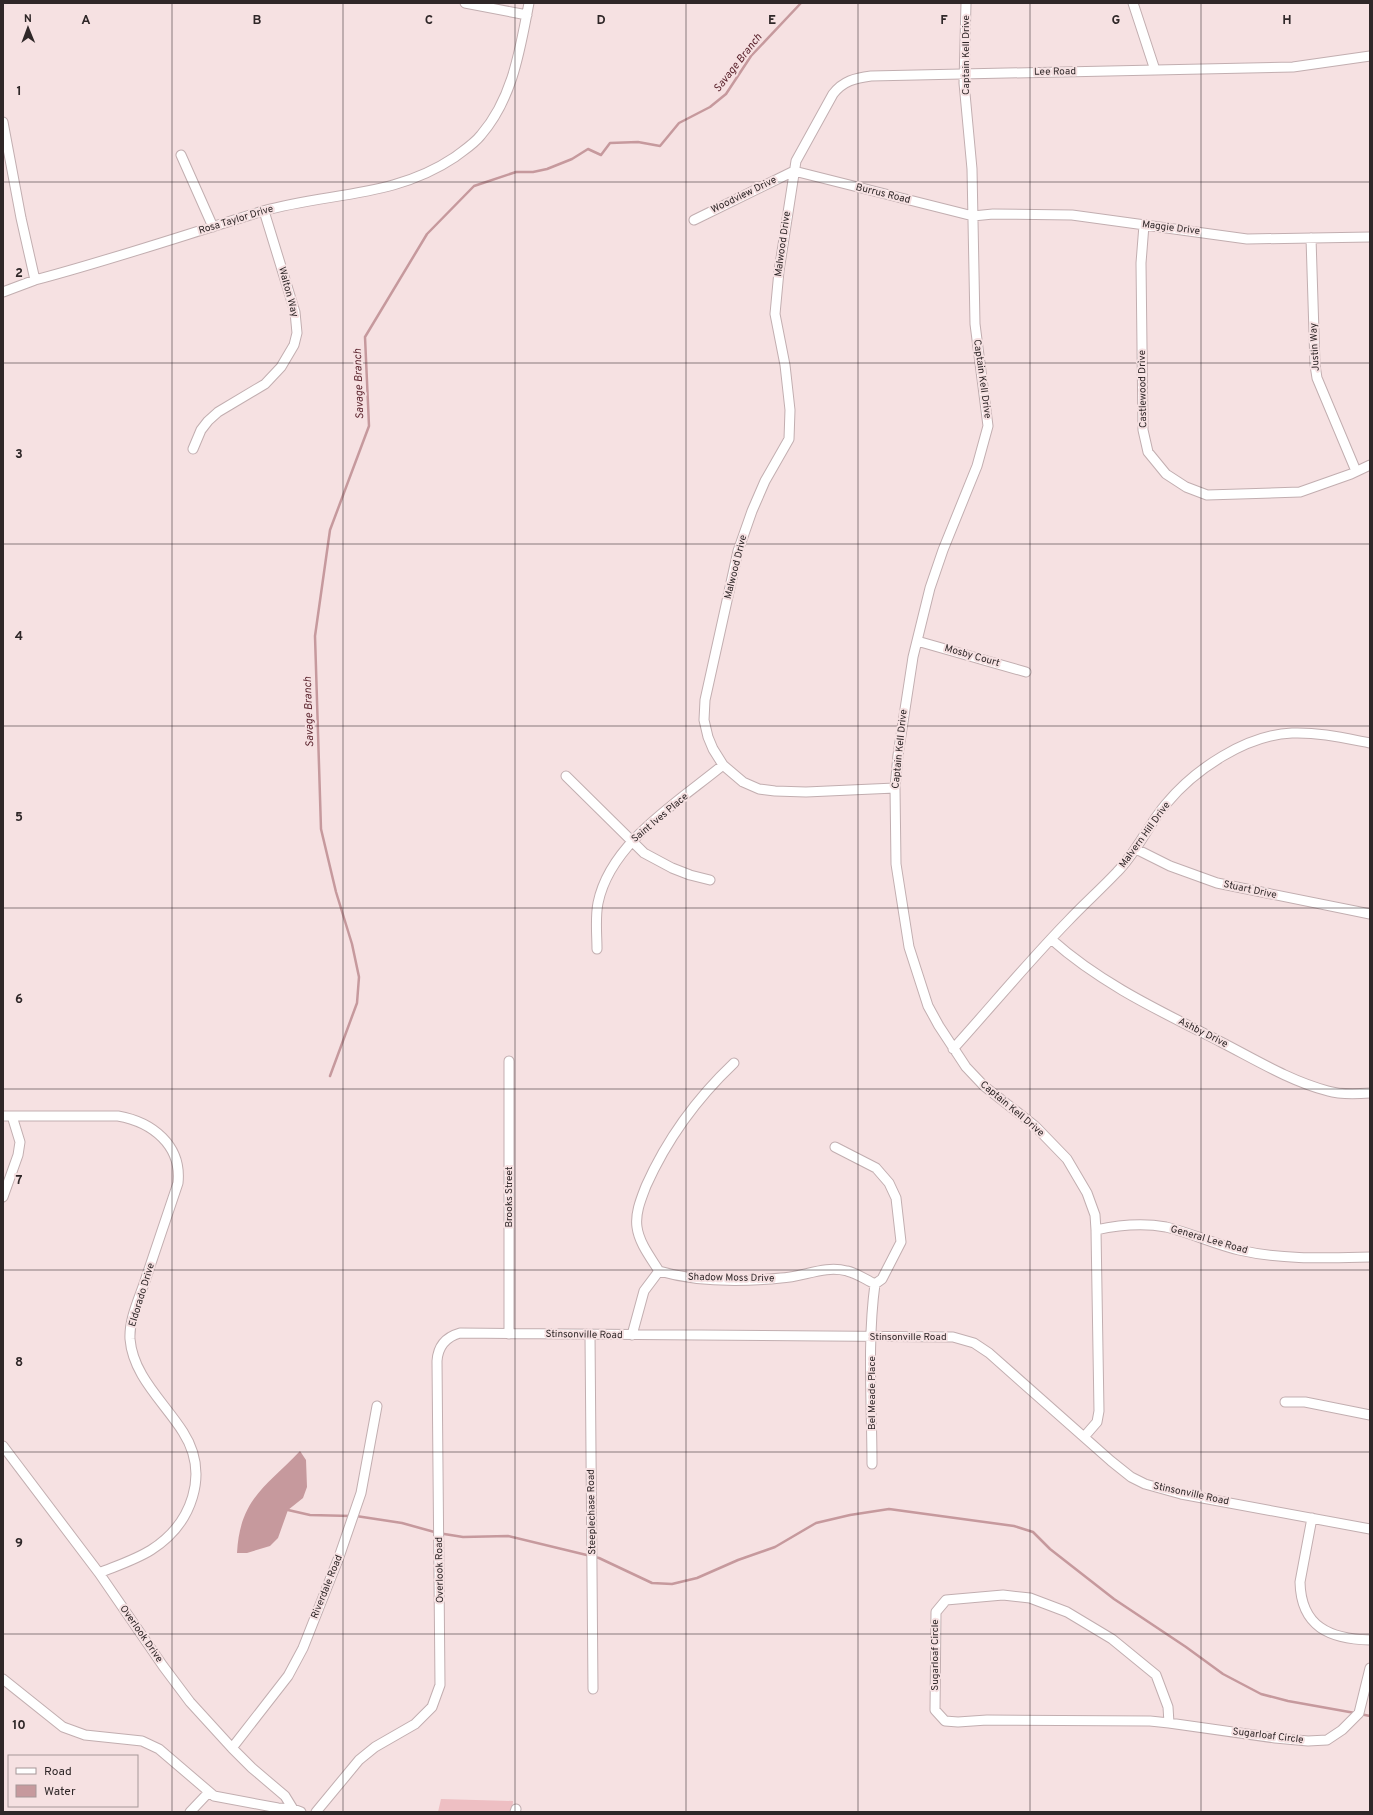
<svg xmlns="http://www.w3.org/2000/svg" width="1373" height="1815" font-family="Overpass,sans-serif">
	<rect width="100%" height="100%" fill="#f6e1e2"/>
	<path fill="#eebfc3" d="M441 1799 513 1801 512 1812H438Z"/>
	<path fill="#c6999d" d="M300 1451 306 1460 307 1487 303 1498 288 1510 278 1538 270 1546 247 1553H237C240 1498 266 1487 300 1451Z"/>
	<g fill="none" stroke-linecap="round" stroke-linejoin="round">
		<path stroke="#c6999d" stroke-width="2.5" d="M330 1076 357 1003 359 977 352 944 336 892 321 829 315 636 330 530 369 426 365 337 427 234 474 186 516 172H533L547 169 572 159 588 149 601 155 610 143 638 142 660 146 679 123 710 107 726 94 751 56 801 3
			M288 1510 310 1515 351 1516
			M356 1516 402 1523 438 1533 463 1537 508 1536 599 1558 652 1583 672 1584 697 1578 738 1560 775 1547 816 1523 850 1515 889 1509 1014 1526 1033 1532 1050 1549 1114 1599 1186 1647 1223 1674 1261 1694 1288 1701 1355 1713
			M1360 1714 1370 1716"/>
		<defs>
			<path id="street" d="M465 3 527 15
				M966 3 964 83 972 169 975 324 988 426 977 466 943 550 930 588 913 657 898 755 895 788 896 864 909 947 928 1006 939 1026 966 1067 984 1086 1035 1126 1067 1159 1087 1193 1095 1215 1096 1230 1099 1411 1097 1422 1084 1437
				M1133 3 1155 70
				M3 122 21 218 35 280
				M181 155 213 227
				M794 171 973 216 993 214 1072 215 1247 239 1370 237
				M694 220 794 171
				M1144 225 1141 263 1143 430 1148 452 1166 474 1186 487 1207 495 1300 492 1351 474 1370 465
				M1311 238 1315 365 1317 378 1356 471
				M3 292 35 280C111 260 187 234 263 211 330 192 394 198 455 157 464 150 474 144 481 135 513 98 520 49 529 3
				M193 449 201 430 208 421 218 412 265 384 281 367 294 345 297 333 295 312 264 211
				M917 641 1026 672
				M566 776 644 853 672 868 690 875 710 880
				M895 788 806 792 775 791 759 789 743 782 723 765 713 749 708 737 704 720 705 700 738 551 752 511 765 481 789 439 790 410 785 365 775 314 779 271 796 161 833 94C843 81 855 78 871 76L1293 67 1370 56
				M1136 849 1170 866 1217 883 1370 914
				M1051 939C1101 984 1162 1012 1221 1042 1256 1060 1290 1081 1328 1091 1341 1095 1357 1094 1370 1093
				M597 949C597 935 595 918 598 903 610 843 678 802 723 765
				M953 1049C991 1007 1028 962 1068 921 1084 904 1101 889 1117 872 1137 852 1148 825 1166 804 1195 769 1246 735 1292 733 1318 732 1344 738 1370 743
				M734 1063C697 1098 667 1139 646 1186 641 1199 635 1213 637 1227 639 1243 651 1258 659 1271 697 1282 742 1282 781 1278 804 1277 824 1265 847 1271 857 1273 866 1280 875 1284
				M3 1116H118C152 1122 182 1145 178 1183 167 1216 156 1248 145 1281 139 1299 129 1319 130 1339 133 1376 164 1402 183 1432 210 1474 192 1524 151 1550 135 1560 116 1566 99 1573
				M835 1147 876 1168 889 1183 896 1198 901 1242 882 1279 875 1284C867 1343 872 1405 872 1464
				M3 1197 18 1155 20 1142 12 1116
				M1096 1230C1119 1225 1143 1223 1166 1227 1191 1233 1214 1244 1239 1250 1282 1260 1326 1258 1370 1257
				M509 1334V1061
				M590 1335 593 1689
				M632 1335 644 1291 659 1271
				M1285 1402H1305L1370 1415
				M3 1446 99 1573 163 1666 190 1702 232 1748 252 1768 285 1796 293 1809
				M1312 1518 1300 1582C1301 1627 1330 1639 1370 1640
				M1003 1595 1030 1598 1067 1612 1112 1639 1156 1675 1168 1707 1169 1723 1150 1721 987 1720 958 1722 945 1721 935 1710 936 1612 946 1600Z
				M3 1679 63 1727 85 1735 142 1741 159 1749 214 1796 278 1808 293 1809 301 1812
				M1169 1723 1275 1738 1308 1741 1327 1740 1342 1730 1359 1713 1370 1668
				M232 1748 288 1676 303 1648 339 1557 361 1493 377 1406
				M190 1812 209 1792
				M316 1812 359 1760 375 1747 415 1724 432 1707 440 1685 437 1361C438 1346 446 1337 460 1333L953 1337 974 1343 989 1353 1111 1461 1131 1477 1145 1484 1181 1494 1370 1529
				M515 1812 516 1809"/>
		</defs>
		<use href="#street" stroke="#c2aeb0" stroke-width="11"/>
		<use href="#street" stroke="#fff" stroke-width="9"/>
	</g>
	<path fill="none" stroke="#2f2728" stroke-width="1" stroke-opacity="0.55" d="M172 3V1812M343 3V1812M515 3V1812M686 3V1812M858 3V1812M1030 3V1812M1201 3V1812M3 182H1370M3 363H1370M3 544H1370M3 726H1370M3 908H1370M3 1089H1370M3 1270H1370M3 1452H1370M3 1634H1370"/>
	<g text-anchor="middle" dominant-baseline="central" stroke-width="4" stroke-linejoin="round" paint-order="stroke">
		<g font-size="10" fill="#2f2728" stroke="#f6e1e2">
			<text transform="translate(966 55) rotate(-90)">Captain Kell Drive</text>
			<text transform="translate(1055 72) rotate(-1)">Lee Road</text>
			<text transform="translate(883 194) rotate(14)">Burrus Road</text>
			<text transform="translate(744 195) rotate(-26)">Woodview Drive</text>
			<text transform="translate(236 220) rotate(-17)">Rosa Taylor Drive</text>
			<text transform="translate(1171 228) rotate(7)">Maggie Drive</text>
			<text transform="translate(783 244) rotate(-82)">Malwood Drive</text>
			<text transform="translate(288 292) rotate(75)">Walton Way</text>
			<text transform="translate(1315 347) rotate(-93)">Justin Way</text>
			<text transform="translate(982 379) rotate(82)">Captain Kell Drive</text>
			<text transform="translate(1143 389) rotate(-91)">Castlewood Drive</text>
			<text transform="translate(736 567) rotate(-76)">Malwood Drive</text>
			<text transform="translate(972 656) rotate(16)">Mosby Court</text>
			<text transform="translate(900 749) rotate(-84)">Captain Kell Drive</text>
			<text transform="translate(660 818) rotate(-40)">Saint Ives Place</text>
			<text transform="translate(1145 835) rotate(-54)">Malvern Hill Drive</text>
			<text transform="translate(1250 890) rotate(12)">Stuart Drive</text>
			<text transform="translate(1203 1033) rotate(27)">Ashby Drive</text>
			<text transform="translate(1012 1109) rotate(40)">Captain Kell Drive</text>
			<text transform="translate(509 1197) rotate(-90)">Brooks Street</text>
			<text transform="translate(1209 1240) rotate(16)">General Lee Road</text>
			<text transform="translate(731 1278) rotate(1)">Shadow Moss Drive</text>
			<text transform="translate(142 1295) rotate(-73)">Eldorado Drive</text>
			<text transform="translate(584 1335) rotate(1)">Stinsonville Road</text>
			<text x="908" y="1337">Stinsonville Road</text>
			<text transform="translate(872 1393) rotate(-90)">Bel Meade Place</text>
			<text transform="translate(1191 1494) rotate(12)">Stinsonville Road</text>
			<text transform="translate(592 1512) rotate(-91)">Steeplechase Road</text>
			<text transform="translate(440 1570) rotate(-91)">Overlook Road</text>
			<text transform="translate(327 1587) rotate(-68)">Riverdale Road</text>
			<text transform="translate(141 1634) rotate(55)">Overlook Drive</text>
			<text transform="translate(935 1655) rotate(-90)">Sugarloaf Circle</text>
			<text transform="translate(1268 1736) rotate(7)">Sugarloaf Circle</text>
		</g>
		<g font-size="11" font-style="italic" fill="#561d27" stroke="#f6e1e2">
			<text transform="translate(738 63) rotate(-52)">Savage Branch</text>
			<text transform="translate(359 384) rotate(-92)">Savage Branch</text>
			<text transform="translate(309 712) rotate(-92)">Savage Branch</text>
		</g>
	</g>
	<g font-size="13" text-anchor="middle" font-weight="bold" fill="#2f2728" stroke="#f6e1e2" stroke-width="4" stroke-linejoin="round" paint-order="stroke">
		<text x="86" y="24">A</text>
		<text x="257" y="24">B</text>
		<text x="429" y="24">C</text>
		<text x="601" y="24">D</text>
		<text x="772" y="24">E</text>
		<text x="944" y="24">F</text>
		<text x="1116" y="24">G</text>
		<text x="1287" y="24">H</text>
		<text x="19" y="95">1</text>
		<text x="19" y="277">2</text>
		<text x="19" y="458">3</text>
		<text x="19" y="640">4</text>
		<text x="19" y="821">5</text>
		<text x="19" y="1003">6</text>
		<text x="19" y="1184">7</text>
		<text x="19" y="1366">8</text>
		<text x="19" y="1547">9</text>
		<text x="19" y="1729">10</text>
	</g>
	<rect width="1373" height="1815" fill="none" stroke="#2f2728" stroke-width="8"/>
	<rect x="8" y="1755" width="130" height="52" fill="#f6e1e2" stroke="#a69798"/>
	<rect x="16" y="1768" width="20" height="6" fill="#ffffff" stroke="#a69798"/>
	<text x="44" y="1775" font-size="12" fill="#2f2728">Road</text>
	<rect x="16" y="1785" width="20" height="12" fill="#c6999d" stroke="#a69798"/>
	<text x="44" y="1795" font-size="12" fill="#2f2728">Water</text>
	<g transform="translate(28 28) rotate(359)" stroke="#f6e1e2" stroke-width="3" paint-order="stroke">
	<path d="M0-3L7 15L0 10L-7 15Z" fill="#2f2728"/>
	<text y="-6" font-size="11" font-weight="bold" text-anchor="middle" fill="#2f2728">N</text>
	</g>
</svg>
